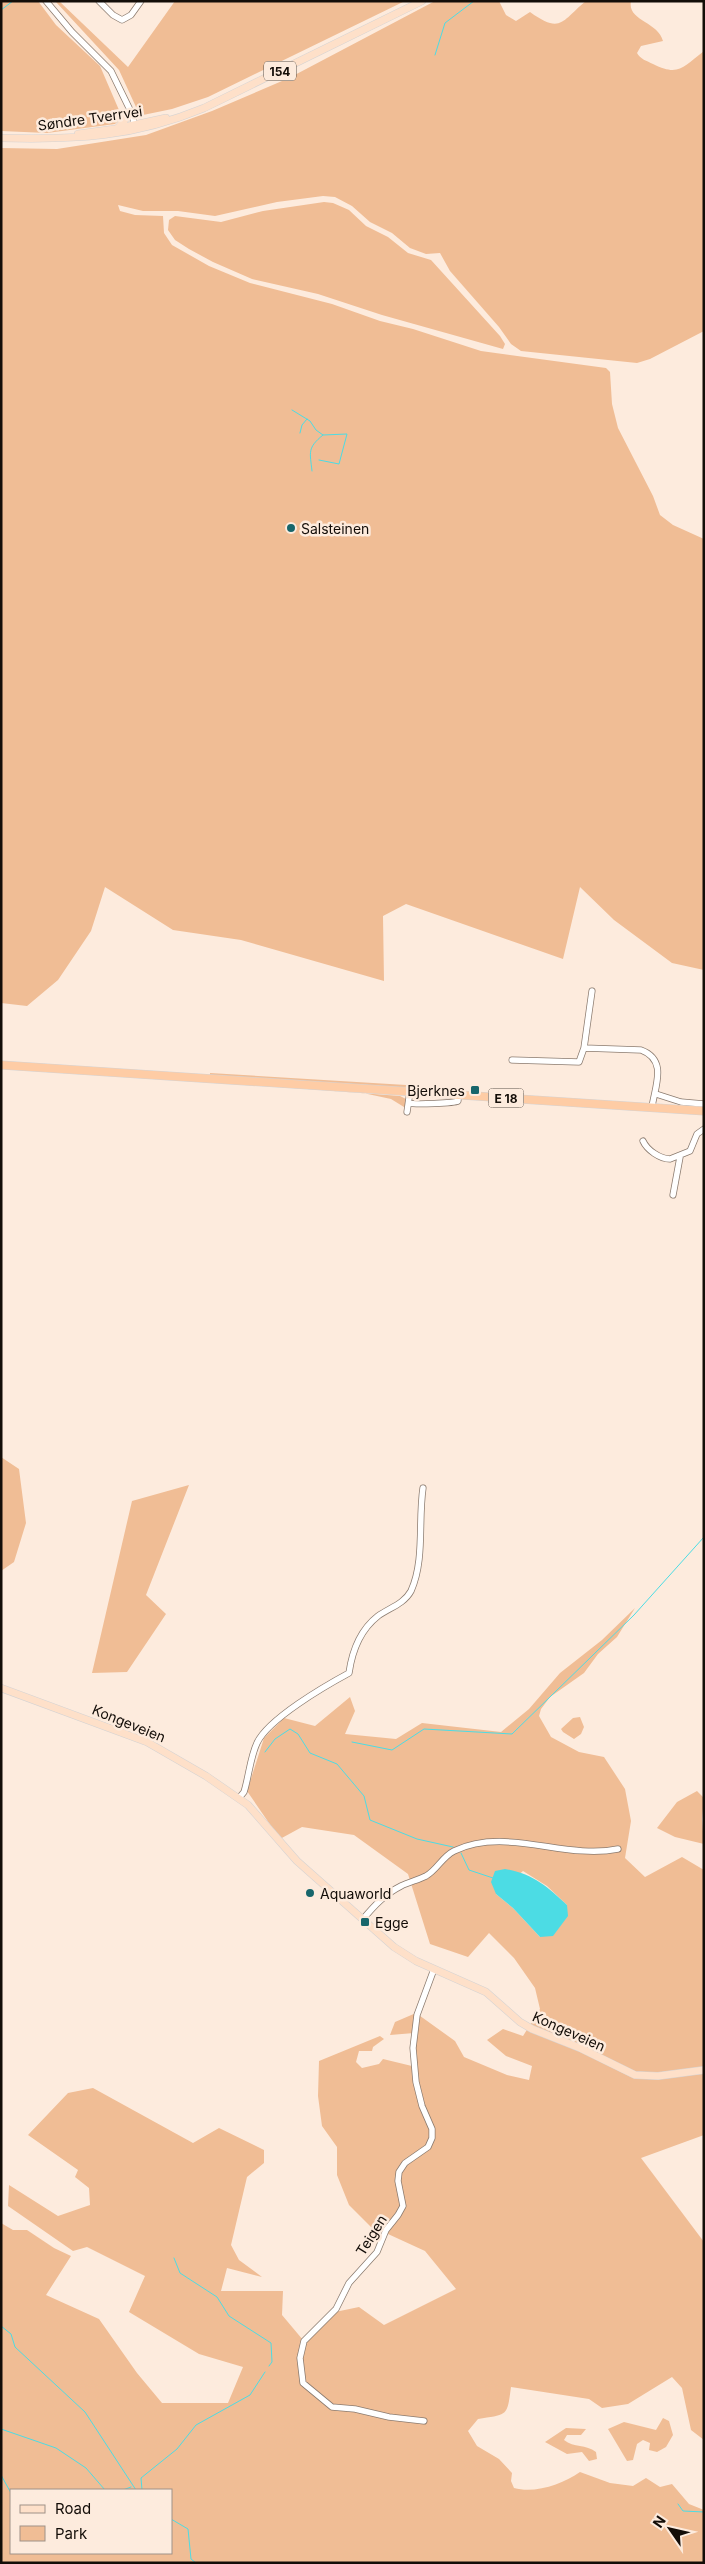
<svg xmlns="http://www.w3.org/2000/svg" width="705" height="2564" font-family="Inter,sans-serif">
	<rect width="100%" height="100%" fill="#fdebdd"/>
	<path fill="#f0bd95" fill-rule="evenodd" d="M1 1H38L56 25 100 66 122 117 115 124 47 133 1 131Z
		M59 1 128 67 175 1H405L208 97 172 109 143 115 136 107 119 70 56 2Z
		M435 1H499L506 15 516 21 530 12C562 35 562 20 586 1H631C627 21 658 21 663 41L641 46 637 53C640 59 647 61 653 64 679 77 683 67 704 51V331L650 359 637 363 521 351 511 344 499 327 450 271 440 253 426 254 410 248 392 233 370 222 352 206 335 197 323 196 277 202 215 216 178 211H143L118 205 120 211 135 215 163 216 164 233 172 245 209 266 250 283 332 304 380 321 413 329 481 351 606 368 610 372 612 404 618 428 653 496 660 515 673 525 704 539V970L672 963 614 920 580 887 563 959 406 904 383 916 384 981 241 940 173 930 105 887 91 931 58 980 27 1006 1 1003V148L57 149 146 135 212 111 289 78Z
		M324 202 333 203 349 210 366 226 388 237 408 253 431 260 500 336 505 344 503 349 382 315 318 294 252 279 213 262 189 249 175 240 168 230 169 220 175 216 221 222 263 211Z
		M210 1073 406 1085 407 1086 404 1088 210 1075Z
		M215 1082 400 1096 406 1099V1105L404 1107 391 1099 363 1093Z
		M1 1457 19 1469 26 1523 14 1562 1 1571Z
		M189 1485 146 1595 166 1614 127 1672 92 1673 132 1501Z
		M635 1608 617 1637 598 1654 584 1673 550 1697 541 1709 539 1716 551 1737 579 1752 604 1757 625 1789 631 1821 625 1858 645 1877 682 1857 704 1870V2135L641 2158 704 2242V2440L691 2430 682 2388 672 2377 628 2404 602 2408 589 2399 511 2387C507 2417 508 2414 478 2419L468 2431 477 2446 499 2459 512 2473 511 2481 514 2488C535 2494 563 2484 580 2472L610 2483 633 2486 646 2478 660 2487 672 2484 689 2504 704 2510V2563H1V2223L13 2230H27L54 2248 71 2256 46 2295 99 2319 137 2373 162 2403H228L243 2367 199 2354 129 2312 145 2276 87 2247 73 2251 8 2206 9 2185 58 2216 90 2205 89 2188 75 2177 78 2170 28 2135 68 2093 93 2088 193 2143 219 2128 264 2150V2163L247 2177 231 2245 239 2260 262 2277 227 2268 221 2291H283L282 2315 303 2340 335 2312 359 2307 384 2325 456 2289 425 2251 388 2234 374 2230 349 2205 337 2175V2147L322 2126 318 2096 319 2061 380 2036 384 2039 373 2047 372 2051H359L356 2062 362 2068 379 2064 383 2059 416 2067 414 2033 390 2035 395 2022 416 2013 455 2041 464 2057 507 2075 529 2080 532 2066 506 2056 487 2040 503 2029 523 2036 540 2009 535 1988 514 1958 489 1933 468 1957 430 1944 408 1874 354 1835 302 1827 280 1839 247 1791 264 1738 284 1718 315 1726 350 1697 355 1711 345 1734 396 1739 422 1723 501 1732 529 1709 560 1673 602 1640ZM523 1871 547 1886 567 1905 540 1937 513 1908 496 1894ZM11 2490H171V2553H11Z
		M580 1717 584 1727 581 1734 574 1739 563 1732 561 1729 573 1718Z
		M697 1791 704 1798 702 1819 704 1844 675 1837 657 1828 677 1802Z
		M663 2418 669 2421 673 2435 666 2447 657 2452 649 2450 650 2443 643 2440 637 2444 633 2460 627 2461 608 2429 624 2422 656 2430Z
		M566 2428 586 2429 581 2435H567L564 2440C574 2448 586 2444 596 2452L597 2459 589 2461 582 2452 567 2454 545 2442Z"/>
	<path fill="#4cdce4" d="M505 1869C532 1873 548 1887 567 1905L568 1916 553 1936 540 1937 513 1908 496 1894 491 1882 495 1871Z"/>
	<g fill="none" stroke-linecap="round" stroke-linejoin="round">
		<path stroke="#4cdce4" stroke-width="1" d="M1 10 13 1
			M435 55 445 23 474 1
			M292 410 310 421 316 430 323 435 347 434 339 464 319 460
			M300 433 302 425 307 419
			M312 471C310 452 307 448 323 435
			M352 1742 392 1750 424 1729 512 1734 634 1615 704 1537
			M265 1752 275 1739 290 1729 298 1734 310 1753 337 1764 364 1796 370 1820 417 1839 453 1847
			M461 1853 469 1870 493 1878
			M174 2258 180 2273 217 2297 229 2316 271 2343 272 2362 269 2366
			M1 2326 11 2334 15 2347 85 2412 136 2490
			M1 2429 56 2448 86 2468 105 2490
			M1 2475 11 2493
			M123 2490 131 2487
			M142 2490 141 2478 177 2449 196 2425 250 2395 265 2372
			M678 2504 683 2511 704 2512
			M171 2519 188 2529 191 2559 196 2563"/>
		<defs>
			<path id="minor" d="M46 1 72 32 111 71 133 116 134 129
				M99 1 113 15 122 20 131 15 141 1
				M584 1048 641 1050C668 1060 655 1086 652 1107
				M512 1060 579 1062 584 1048 592 991
				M656 1094 681 1102 704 1104
				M409 1103C415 1105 454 1103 458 1101V1094
				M407 1112 410 1091
				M643 1141C647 1150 660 1159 670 1159L690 1151 697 1134 704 1129
				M673 1195 680 1157
				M239 1798 244 1792C249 1776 250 1758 257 1743 268 1719 325 1686 349 1673 352 1652 360 1630 378 1616 389 1608 404 1604 411 1591 425 1560 418 1521 423 1488
				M363 1919C374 1906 385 1894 401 1886 409 1882 418 1880 426 1876 437 1870 442 1857 454 1851 506 1826 564 1860 618 1849
				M424 2421 389 2417 355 2409 332 2407 303 2383 300 2358 304 2341 336 2309 349 2283 377 2252 386 2230 398 2215 403 2206 398 2181 399 2172 405 2163 428 2147 432 2138V2129L422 2106 416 2082 413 2048 417 2015 434 1969"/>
			<path id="major" d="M118 128 127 117
				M78 134 115 129 166 118
				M1 138C77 140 134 137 204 108L422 1
				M1 1688 147 1742 206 1776 248 1805 297 1861 394 1947 416 1961 486 1992 520 2022 532 2029 580 2048 635 2075 658 2076 704 2070"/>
			<path id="highway" d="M1 1065 704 1111"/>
		</defs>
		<use href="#minor" stroke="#8b7b6f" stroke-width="7"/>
		<use href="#major" stroke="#d5d3d3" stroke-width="8"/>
		<use href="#highway" stroke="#d5d3d3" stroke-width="9"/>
		<use href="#minor" stroke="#fff" stroke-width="5.5"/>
		<use href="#major" stroke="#fee0c9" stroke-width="7"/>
		<use href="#highway" stroke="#fecca5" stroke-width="8"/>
	</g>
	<g fill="#18666b" stroke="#fdebdd" stroke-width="2">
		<circle cx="291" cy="528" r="5"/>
		<rect x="470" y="1085" width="10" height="10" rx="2.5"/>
		<circle cx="310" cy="1893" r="5"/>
		<rect x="360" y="1917" width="10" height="10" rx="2.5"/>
	</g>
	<g text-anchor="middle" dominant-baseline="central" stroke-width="5" stroke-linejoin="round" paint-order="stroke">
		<g fill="#fdebdd" stroke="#595048" stroke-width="1">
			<rect x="264" y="61.5" width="32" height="19" rx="4"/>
			<rect x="488.5" y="1088.5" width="35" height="19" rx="4"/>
		</g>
		<g font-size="12" font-weight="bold" fill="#130d08">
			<text x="280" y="71">154</text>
			<text x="506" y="1098">E 18</text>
		</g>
		<g font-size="14" fill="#130d08" stroke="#fdebdd">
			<text transform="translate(90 118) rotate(-8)">Søndre Tverrvei</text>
			<text transform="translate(129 1723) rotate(22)">Kongeveien</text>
			<text transform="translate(569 2031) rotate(24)">Kongeveien</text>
			<text transform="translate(371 2235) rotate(-58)">Teigen</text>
		</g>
		<g font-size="14" fill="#130d08" stroke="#fdebdd" text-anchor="start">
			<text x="301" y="528">Salsteinen</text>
			<text x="465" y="1090" text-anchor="end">Bjerknes</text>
			<text x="320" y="1893">Aquaworld</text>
			<text x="375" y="1922">Egge</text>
		</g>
	</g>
	<rect width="705" height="2564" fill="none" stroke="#130d08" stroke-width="5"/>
	<rect x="10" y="2489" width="162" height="65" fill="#fdebdd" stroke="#9f9288"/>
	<rect x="20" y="2505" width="25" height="8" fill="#fee0c9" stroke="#9f9288"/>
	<text x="55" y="2514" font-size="15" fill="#130d08">Road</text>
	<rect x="20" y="2526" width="25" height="15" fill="#f0bd95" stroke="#9f9288"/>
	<text x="55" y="2539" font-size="15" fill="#130d08">Park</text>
	<g transform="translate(670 2529) rotate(304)" stroke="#fdebdd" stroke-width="4" paint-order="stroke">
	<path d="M0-4L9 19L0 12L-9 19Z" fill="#130d08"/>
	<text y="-8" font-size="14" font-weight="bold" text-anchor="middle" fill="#130d08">N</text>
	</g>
</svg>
